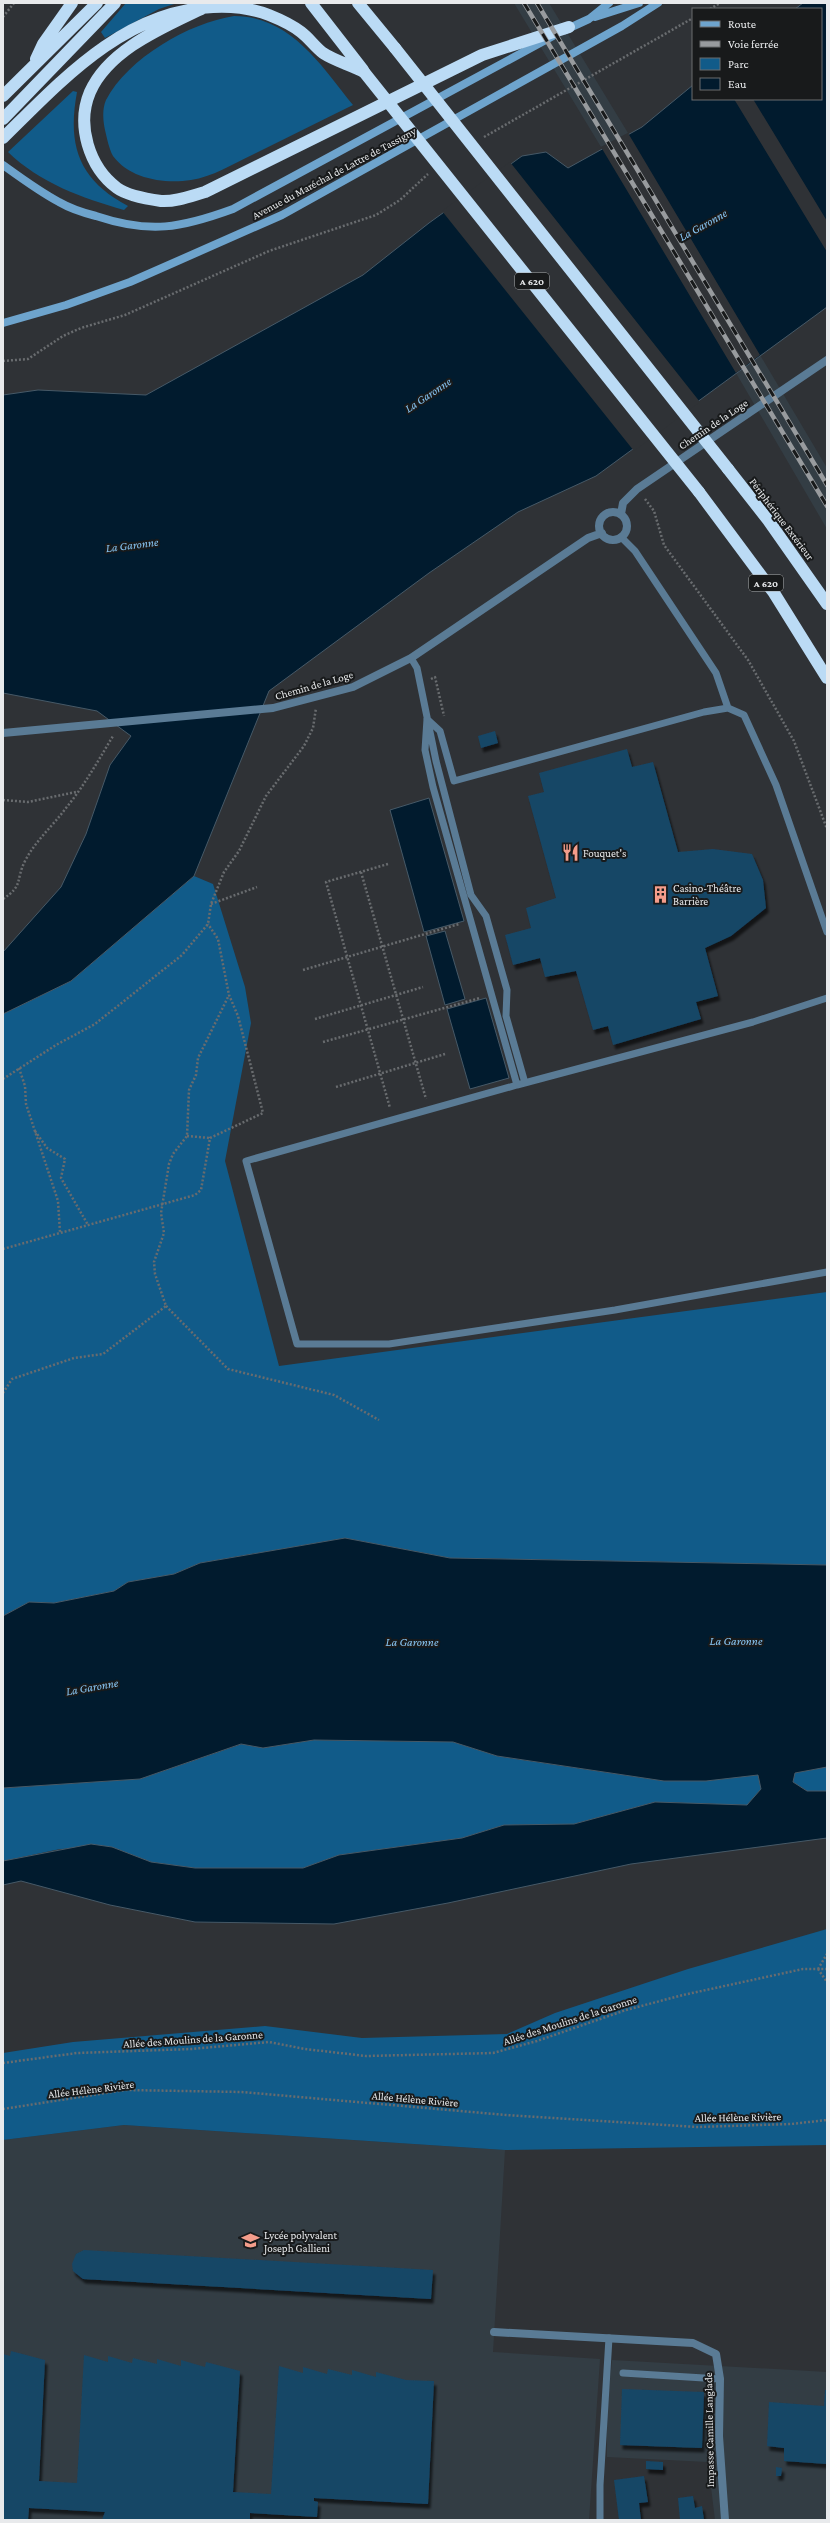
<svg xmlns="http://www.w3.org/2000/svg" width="830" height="2523" font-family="'Crimson Pro',serif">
	<defs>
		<filter id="shadow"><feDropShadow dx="2.5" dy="4.5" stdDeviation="1" flood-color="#0009"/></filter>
	</defs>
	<rect width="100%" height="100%" fill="#2f3236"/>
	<path fill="#333d44" d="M514 3H549L628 133 601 147Z
		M760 355 827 468V529L736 373Z
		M124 2125 505 2150 493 2352 600 2359 589 2520H3V2140Z
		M612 2360 827 2372V2520H715L708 2462 607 2457V2409Z"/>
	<path fill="#115b89" d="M126 3H177L159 9 105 38 101 32Z
		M234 16C290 16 321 65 353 105 319 122 286 138 252 155 233 164 212 177 191 180 164 184 130 179 113 156 109 149 107 138 105 130 103 121 102 109 106 100 128 58 189 23 234 16Z
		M73 91 77 92C67 146 79 180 128 206L124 210C82 198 40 183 8 152Z
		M194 876 213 884 245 987 251 1023 225 1161 279 1366 827 1292V1565L450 1558 345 1538 200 1563 174 1574 128 1582 114 1591 54 1603 29 1602 3 1616V1014L71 981Z
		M314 1740 453 1742 497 1756 664 1781 758 1775 761 1789 747 1805 655 1802 574 1824 504 1825 462 1838 339 1855 303 1868H195L151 1862 112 1847 60 1849 3 1861V1788L140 1779 242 1744 263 1748Z
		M827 1767V1791H807L793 1782 794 1773Z
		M827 1929V2145L505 2150 124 2125 3 2140V2053L73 2042 265 2026 362 2038 507 2034 555 2013 688 1969Z"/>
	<path fill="#011b2e" stroke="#465967" d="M803 3H827V307L596 476 518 512 429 573 269 691 194 876 71 981 3 1014V952L61 887 86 834 110 765 131 736 97 711 3 693V395L38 390 146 395 363 275 429 223 522 156 546 152 568 168 642 127 693 85V99H821V9H795Z
		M429 798 464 921 424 932 390 810Z
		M445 931 465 999 445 1005 426 936Z
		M486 998 509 1078 470 1089 447 1009Z
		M345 1538 450 1558 827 1565V1767L795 1773 793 1782 807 1791H827V1838L631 1864 448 1903 334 1924 195 1922 110 1905 21 1881 3 1885V1861L91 1844 112 1847 151 1862 195 1868H303L339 1855 462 1838 504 1825 574 1824 655 1802 747 1805 761 1789 758 1775 706 1781H664L497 1756 453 1742 314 1740 263 1748 241 1744 140 1779 3 1788V1616L29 1602 54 1603 114 1591 128 1582 174 1574 200 1563Z"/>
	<path fill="#2f3236" d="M734 99H753L827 221V252Z
		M628 133 760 355 736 373 601 147Z
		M510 162 700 402 634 451 442 211Z"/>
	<path fill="#174666" filter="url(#shadow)" d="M495 731 498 743 481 748 478 736Z
		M627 749 632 767 653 762 678 852 713 849 752 854 763 880 766 908 731 936 705 948 718 996 696 1002 701 1019 613 1045 608 1026 593 1030 576 971 545 977 540 958 513 965 505 935 531 928 526 908 556 898 528 796 544 792 539 773Z
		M84 2250 433 2270 431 2299 83 2279 73 2271 72 2264 76 2254Z
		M11 2351 45 2360 39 2481 77 2483 84 2355 108 2362V2356L132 2363 133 2358 157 2364V2359L181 2366V2360L205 2367 206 2362 240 2371 233 2492 271 2494 279 2366 303 2373V2367L327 2374 328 2369 352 2375V2370L376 2377V2372L406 2380 434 2381 428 2504 314 2498V2501L318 2502 317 2517 250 2513V2520H102L105 2512 29 2508 28 2520H3V2354L10 2356Z
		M622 2389 704 2392 702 2448 620 2445Z
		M825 2390H827V2464L784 2461V2448L767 2446 769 2402 824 2406Z
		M646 2461 663 2462V2470L646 2469Z
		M776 2467 782 2468 781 2476H776Z
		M644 2476 648 2502 639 2503 641 2520H619L614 2480Z
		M693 2496 695 2508 702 2506 704 2520H680L678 2498Z"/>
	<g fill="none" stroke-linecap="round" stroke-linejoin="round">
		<path stroke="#696c6f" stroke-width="2.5" stroke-dasharray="2 2" stroke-linecap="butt" d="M710 9 720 3
			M3 17 14 3
			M484 137 693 18
			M3 361 28 359 63 336 81 328 125 315 269 251 376 215 400 200 428 174
			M645 499 654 511 664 545 748 660 794 741 827 829
			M431 679 435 677 444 716
			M3 800 28 802 76 792
			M388 864 326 882 390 1108
			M361 872 426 1099
			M3 899C24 885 15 881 25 861 36 840 52 827 66 808 84 786 98 761 113 736
			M211 904 257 887
			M303 970 459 924
			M315 1019 423 987
			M323 1042 480 998
			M19 1068 25 1086 26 1104 58 1201 60 1232
			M3 1079 56 1045 95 1024 182 955 208 924 211 904 224 872 239 851 266 796 304 746 313 728 316 708
			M336 1087 445 1054
			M35 1131 47 1148 65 1159 61 1178 88 1225
			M187 1136 210 1138
			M3 1249 195 1195 201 1190 210 1138 263 1113 238 1016 229 995 218 939 208 924
			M166 1306 228 1369 334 1395 379 1420
			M3 1393 12 1379 74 1358 103 1354 166 1306 155 1274 154 1262 164 1233 161 1213 169 1164 173 1154 187 1136 189 1090 196 1075 198 1058 229 995
			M818 1969 827 1954
			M818 1969 827 1982
			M3 2063 77 2053 191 2049 269 2042 305 2049 366 2056 493 2053 537 2041 626 2010 683 1995 803 1969H827
			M3 2109 125 2090 242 2092 506 2115 698 2127 791 2124 827 2120"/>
		<path stroke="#5a7b95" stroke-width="7" d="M621 537 635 551 716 673 728 708
			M411 658 417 668 436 761 471 895 486 916 507 990 506 1016 525 1083
			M427 719 425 750 433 787 517 1085 753 1022 827 998
			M427 719 440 731 454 781 704 712 728 708 744 715 776 785 827 932
			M517 1085 246 1161 297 1344H389L615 1310 827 1272
			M623 2373 720 2379
			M600 2520V2485L609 2338"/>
		<path stroke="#5a7b95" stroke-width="8" d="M599 526a14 14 0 1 1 28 0a14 14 0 1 1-28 0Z
			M621 514 623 503 637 489 827 360
			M3 733 273 708 353 687 411 658 588 538 602 533
			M494 2332 693 2343 716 2354 720 2379 719 2436 725 2520"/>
		<path stroke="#6ea4cd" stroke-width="8" d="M595 17 639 3
			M565 30 589 19 609 3
			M3 165C21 178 40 192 59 202 71 209 84 213 96 216 150 234 181 228 233 209L553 36
			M3 323 66 305 130 282 282 215 622 26 658 3"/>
		<path stroke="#bbdbf5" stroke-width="12" d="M311 3 363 70
			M358 3 395 48
			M203 8C164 27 109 49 90 92 76 125 89 167 117 188 128 196 147 199 161 201 176 202 191 196 205 192L482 55 569 27
			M36 59 43 44 72 3
			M3 96 97 3
			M3 119 115 3
			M3 138C62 80 124 11 213 7 232 6 251 8 269 15 279 19 292 25 301 32 309 38 315 47 323 53 335 61 351 65 364 72
			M728 469 768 520 827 604
			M699 492 774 593 827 678"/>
		<defs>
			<path id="rail" d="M524 3 827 506
				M537 3 827 485"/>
		</defs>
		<use href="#rail" stroke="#989b9e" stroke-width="4.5"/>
		<use href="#rail" stroke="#181a1b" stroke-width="3" stroke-dasharray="9" stroke-linecap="butt"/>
		<path stroke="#bbdbf5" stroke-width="12" d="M395 48 728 469
			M364 72 699 492"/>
	</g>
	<defs>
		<symbol id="restaurant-bare" viewBox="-9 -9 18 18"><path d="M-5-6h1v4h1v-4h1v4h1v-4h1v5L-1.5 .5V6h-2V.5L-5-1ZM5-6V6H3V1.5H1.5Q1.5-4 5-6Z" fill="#f49d8b" stroke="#181a1b" stroke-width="2.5" paint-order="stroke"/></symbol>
		<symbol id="building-bare" viewBox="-9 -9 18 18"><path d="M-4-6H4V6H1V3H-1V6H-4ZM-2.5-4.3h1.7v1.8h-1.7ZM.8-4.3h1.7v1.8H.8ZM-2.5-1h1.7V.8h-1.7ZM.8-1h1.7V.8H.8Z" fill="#f49d8b" stroke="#181a1b" stroke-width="2.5" paint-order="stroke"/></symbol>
		<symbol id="school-bare" viewBox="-9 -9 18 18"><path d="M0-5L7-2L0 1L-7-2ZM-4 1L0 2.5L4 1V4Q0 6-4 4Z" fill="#f49d8b" stroke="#181a1b" stroke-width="2.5" paint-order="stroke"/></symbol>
	</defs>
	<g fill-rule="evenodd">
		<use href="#restaurant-bare" x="558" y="840" width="25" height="25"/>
		<use href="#building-bare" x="648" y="882" width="25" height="25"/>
		<use href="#school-bare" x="238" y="2228" width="25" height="25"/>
	</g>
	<g text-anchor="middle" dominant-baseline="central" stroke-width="4" stroke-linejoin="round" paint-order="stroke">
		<g fill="#181a1b" stroke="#aaacad" stroke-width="1">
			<rect x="515" y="273" width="34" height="16" rx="3"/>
			<rect x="749" y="575" width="34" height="16" rx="3"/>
		</g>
		<g font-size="10" font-weight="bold" fill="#e8eaec">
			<text x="532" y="281">A 620</text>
			<text x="766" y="583">A 620</text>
		</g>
		<g font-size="11" fill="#e8eaec" stroke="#181a1b">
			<text transform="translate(334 173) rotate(-28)">Avenue du Maréchal de Lattre de Tassigny</text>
			<text transform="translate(713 424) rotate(-34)">Chemin de la Loge</text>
			<text transform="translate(782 519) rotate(53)">Périphérique Extérieur</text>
			<text transform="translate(314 685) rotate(-16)">Chemin de la Loge</text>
			<text transform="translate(570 2020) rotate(-18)">Allée des Moulins de la Garonne</text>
			<text transform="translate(193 2039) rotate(-4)">Allée des Moulins de la Garonne</text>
			<text transform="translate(91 2089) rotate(-7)">Allée Hélène Rivière</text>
			<text transform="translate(415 2099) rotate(5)">Allée Hélène Rivière</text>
			<text transform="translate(738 2117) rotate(-1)">Allée Hélène Rivière</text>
			<text transform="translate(709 2430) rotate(-91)">Impasse Camille Langlade</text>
		</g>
		<g font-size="11" fill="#e8eaec" stroke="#181a1b" text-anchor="start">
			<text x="583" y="853">Fouquet's</text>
			<text x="673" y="888">Casino-Théâtre<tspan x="673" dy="13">Barrière</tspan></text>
			<text x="264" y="2235">Lycée polyvalent<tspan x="264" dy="13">Joseph Gallieni</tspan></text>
		</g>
		<g font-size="12" font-style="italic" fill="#88c6f4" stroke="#181a1b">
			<text transform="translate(703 225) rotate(-29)">La Garonne</text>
			<text transform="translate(428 395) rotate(-34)">La Garonne</text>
			<text transform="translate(132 545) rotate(-7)">La Garonne</text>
			<text x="736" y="1641">La Garonne</text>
			<text x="412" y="1642">La Garonne</text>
			<text transform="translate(92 1687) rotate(-10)">La Garonne</text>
		</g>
	</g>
	<rect width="830" height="2523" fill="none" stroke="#e8eaec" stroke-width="8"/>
	<rect x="692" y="8" width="130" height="92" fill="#181a1b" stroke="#6b6d6f"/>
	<rect x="700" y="21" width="20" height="6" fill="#6ea4cd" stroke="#6b6d6f"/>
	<text x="728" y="28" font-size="12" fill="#e8eaec">Route</text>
	<rect x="700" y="41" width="20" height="6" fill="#989b9e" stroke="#6b6d6f"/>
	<text x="728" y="48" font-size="12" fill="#e8eaec">Voie ferrée</text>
	<rect x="700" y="58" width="20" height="12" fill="#115b89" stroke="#6b6d6f"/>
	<text x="728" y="68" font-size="12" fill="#e8eaec">Parc</text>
	<rect x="700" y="78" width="20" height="12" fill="#011b2e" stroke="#6b6d6f"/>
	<text x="728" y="88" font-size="12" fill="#e8eaec">Eau</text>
</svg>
